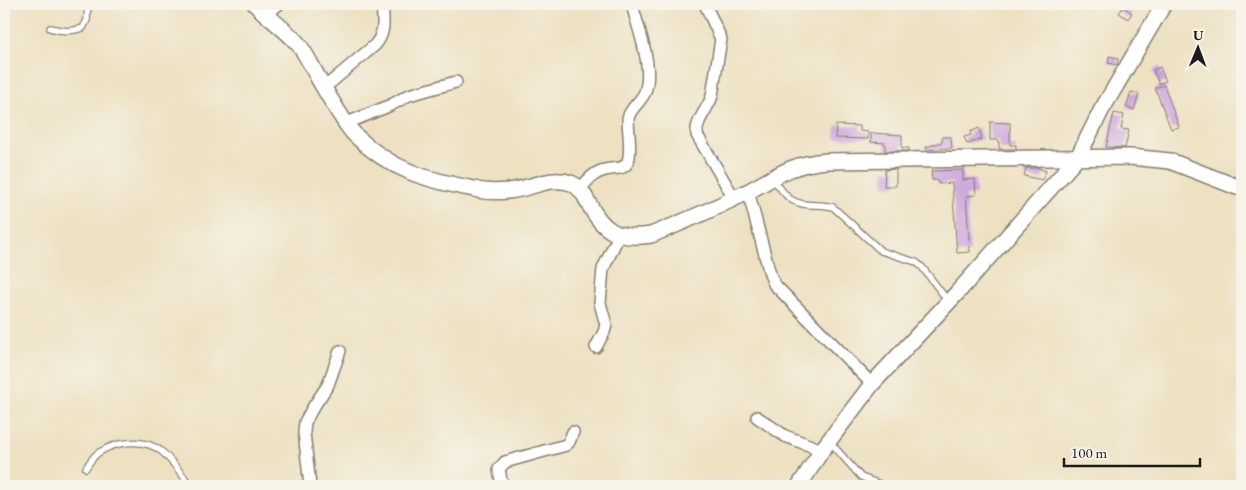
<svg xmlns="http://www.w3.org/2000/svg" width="1246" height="490" font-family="'EB Garamond',serif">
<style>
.building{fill:#cba3de}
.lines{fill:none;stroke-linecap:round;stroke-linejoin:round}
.lane-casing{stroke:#847e6f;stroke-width:8}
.street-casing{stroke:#847e6f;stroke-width:14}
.secondary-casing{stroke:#847e6f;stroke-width:18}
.lane{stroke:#fff;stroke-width:5.5}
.street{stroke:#fff;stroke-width:11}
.secondary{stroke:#fff;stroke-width:15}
</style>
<rect width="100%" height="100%" fill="#f7f3e8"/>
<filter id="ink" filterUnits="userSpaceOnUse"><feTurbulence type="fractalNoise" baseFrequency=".02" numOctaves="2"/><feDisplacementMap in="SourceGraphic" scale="10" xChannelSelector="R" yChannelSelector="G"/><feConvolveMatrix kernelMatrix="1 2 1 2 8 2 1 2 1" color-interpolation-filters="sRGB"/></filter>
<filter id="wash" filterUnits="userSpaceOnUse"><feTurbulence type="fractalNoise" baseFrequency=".0096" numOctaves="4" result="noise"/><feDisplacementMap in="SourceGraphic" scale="20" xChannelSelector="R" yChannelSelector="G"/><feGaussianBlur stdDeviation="1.12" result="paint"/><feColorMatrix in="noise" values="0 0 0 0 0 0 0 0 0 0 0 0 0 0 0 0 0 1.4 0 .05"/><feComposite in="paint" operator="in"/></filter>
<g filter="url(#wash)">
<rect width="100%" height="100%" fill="#ede1c2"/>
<g id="blocks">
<g class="building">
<path d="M1123 7 1132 13 1128 19 1119 13Z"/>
<path d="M1109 56 1118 58 1117 65 1108 63Z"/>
<path d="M1160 67 1166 81 1159 84 1153 70Z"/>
<path d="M1164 85 1179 127 1171 129 1155 88Z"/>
<path d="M1131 92 1139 94 1134 110 1126 107Z"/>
<path d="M1114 113 1124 115 1121 129 1129 130 1125 148 1106 147Z"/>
<path d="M990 122 1010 123V145H1016V149H999V140H990Z"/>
<path d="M836 125 860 126V131L868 132V139L835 138Z"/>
<path d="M979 128 982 139 967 144 964 137 971 135 970 132Z"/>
<path d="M871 133 902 135V148H909V151H885V143L871 142Z"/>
<path d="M942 137H951L952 148 927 150 926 147 942 142Z"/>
<path d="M1026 168H1038L1046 171 1042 180 1024 176Z"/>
<path d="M896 169V186H884L885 170Z"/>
<path d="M963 170V180L975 179 976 195 966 196 970 252 957 253 952 183 938 184V180H932L931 171Z"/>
</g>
</g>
</g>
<g filter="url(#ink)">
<use href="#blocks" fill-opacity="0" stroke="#847e6f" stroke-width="1"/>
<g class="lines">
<g class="lane-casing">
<g id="lane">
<path d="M50 28C62 31 71 32 83 28L87 20 88 4"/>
<path d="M773 179C778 185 783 193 789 198 801 208 819 203 833 207L881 251 916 262 922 267 948 301"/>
<path d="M830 442 861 477 885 486"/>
<path d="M86 468C89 463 94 456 98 453 116 441 144 438 161 451 172 460 182 475 191 486"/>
</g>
</g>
<g class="street-casing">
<g id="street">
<path d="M705 4 721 39 712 96C708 109 695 121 697 135L734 198"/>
<path d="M265 15 279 4"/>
<path d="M324 88 375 45C386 33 383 19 382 4"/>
<path d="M347 123 391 105 409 95 456 82"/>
<path d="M580 189C587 181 594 172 605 170 615 167 627 172 629 157 631 145 628 130 628 118 631 107 641 102 645 92 654 67 638 29 632 4"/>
<path d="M748 191 770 274 774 284 872 384"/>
<path d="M596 347 604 332 606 325 600 303 603 269 619 235"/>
<path d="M757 417 785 436 822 450"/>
<path d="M310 486 304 432 305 422 312 409 328 385 340 351"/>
<path d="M502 486 499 469 505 462 566 445 569 442 573 432"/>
</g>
</g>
<g class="secondary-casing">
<g id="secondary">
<path d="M255 4C268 18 287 30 299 45 309 58 315 74 324 88 331 100 346 126 355 135 390 170 427 180 474 189 484 192 497 192 508 191 528 190 551 175 571 183 579 186 584 194 588 202 603 232 618 240 651 235 681 223 711 210 739 196 773 180 786 164 827 161L1130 157 1170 161 1237 187H1242"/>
<path d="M799 486 822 450 872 384 957 293 1078 157 1101 111 1164 4"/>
</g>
</g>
<use href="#lane" class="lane"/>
<use href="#street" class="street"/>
<use href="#secondary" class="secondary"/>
</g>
</g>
<rect width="1246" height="490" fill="none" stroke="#f7f3e8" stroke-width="20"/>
<g transform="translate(1198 48) rotate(1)" stroke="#f7f3e8" stroke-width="4" paint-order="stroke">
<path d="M0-4L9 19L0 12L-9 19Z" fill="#1c1c1c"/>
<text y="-8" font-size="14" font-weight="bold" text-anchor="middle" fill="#1c1c1c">U</text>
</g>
<path d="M1064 458v8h136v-8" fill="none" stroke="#1c1c1c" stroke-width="2.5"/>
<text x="1071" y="458" font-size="15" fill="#1c1c1c" stroke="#f7f3e8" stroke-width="4" paint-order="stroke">100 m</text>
</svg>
